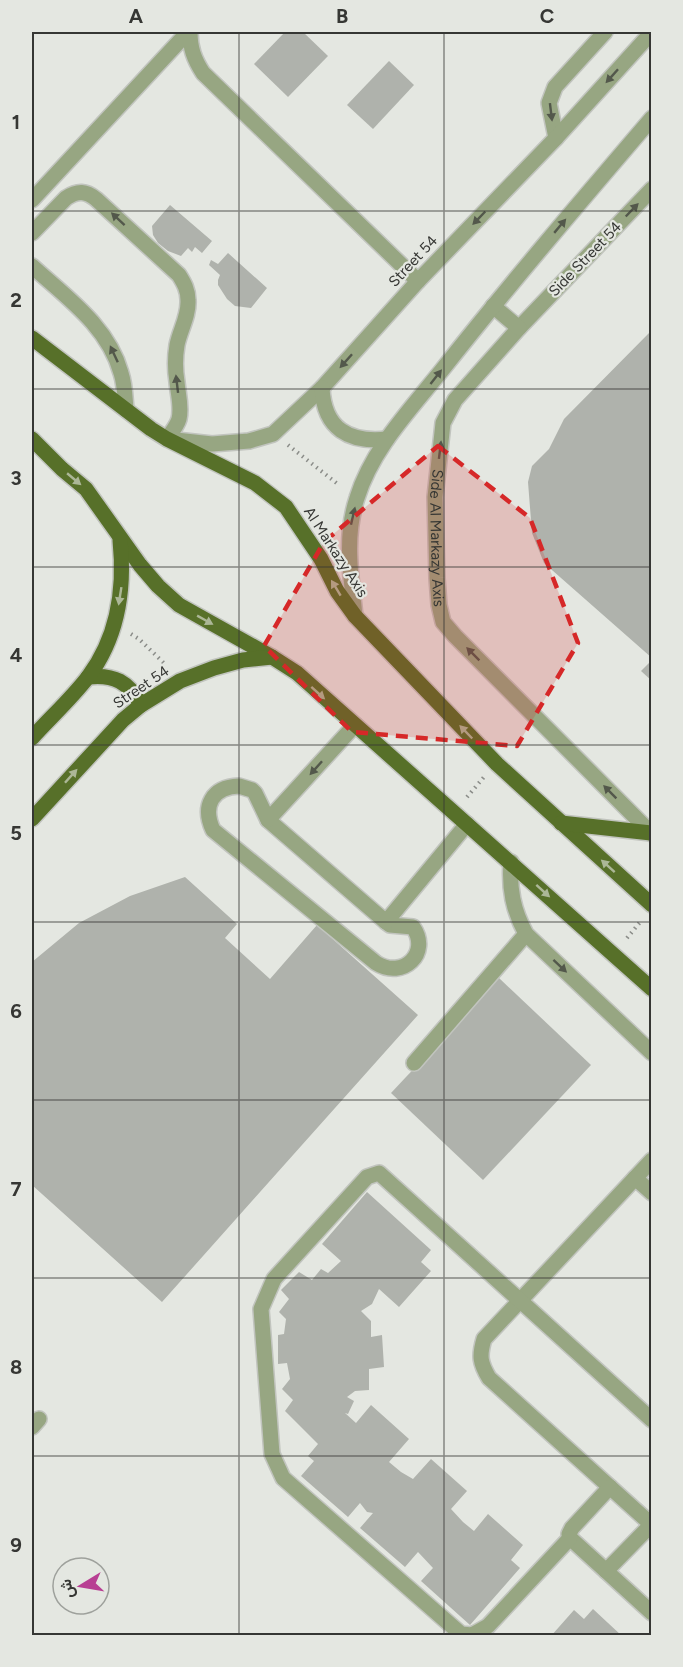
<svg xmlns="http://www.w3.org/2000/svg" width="683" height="1667" font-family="Figtree,Vazirmatn,sans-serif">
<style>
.building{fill:#afb2ac}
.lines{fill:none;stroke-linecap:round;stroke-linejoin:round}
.minor-casing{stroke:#c1c4be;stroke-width:18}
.major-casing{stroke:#c1c4be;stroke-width:18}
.path{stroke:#8b8d89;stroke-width:4;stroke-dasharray:1.5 4.5;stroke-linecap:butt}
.minor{stroke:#97a682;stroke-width:15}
.major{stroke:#577029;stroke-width:15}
.oneway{fill:#53584b}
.oneway2{fill:#acb797}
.marked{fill:#d62828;fill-opacity:0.2;stroke:#d62828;stroke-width:4.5;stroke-dasharray:12 8;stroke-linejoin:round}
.grid{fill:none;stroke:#363734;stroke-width:1.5;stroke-opacity:0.55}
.labels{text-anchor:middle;stroke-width:4.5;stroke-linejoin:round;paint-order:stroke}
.street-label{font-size:15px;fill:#363734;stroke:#e4e7e1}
.neatline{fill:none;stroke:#363734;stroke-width:2}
.grid-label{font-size:20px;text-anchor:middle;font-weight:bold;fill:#363734}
</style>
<rect width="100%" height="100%" fill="#e4e7e1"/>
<g class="building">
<path d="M285 32H303L328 56 288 97 254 64Z"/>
<path d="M389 61 414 85 373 129 347 105Z"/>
<path d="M170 205 212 241 202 253 195 247 192 252 188 248 181 256 168 251 158 243 153 235 152 226Z"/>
<path d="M228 253 267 288 251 308 235 306 227 299 218 285V280L220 275 209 265 211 260 218 264Z"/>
<path d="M652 330V658L544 563 532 533 528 482 532 466 549 449 564 419Z"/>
<path d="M652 660V681L641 671Z"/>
<path d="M185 877 237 924 225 938 270 979 317 925 418 1015 162 1302 32 1185V962L79 923 130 896Z"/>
<path d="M499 978 591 1065 483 1180 391 1093Z"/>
<path d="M367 1192 431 1250 421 1262 431 1271 399 1307 379 1289 372 1304 361 1311 371 1321V1337L382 1335 384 1367 369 1369V1390L355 1391 347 1397 354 1401 348 1414 345 1413 356 1423 371 1405 409 1439 389 1462 401 1472 413 1479 431 1459 467 1491 451 1509 463 1522 474 1531 488 1514 523 1545 511 1560 520 1568 470 1625 421 1581 433 1568 418 1552 405 1567 360 1528 373 1513 367 1512 360 1503 348 1517 301 1476 314 1461 308 1456 318 1444 285 1411 293 1400 282 1389 290 1379 287 1363 278 1364V1335L284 1334 286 1319 279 1312 289 1299 281 1290 299 1272 312 1280 321 1269 328 1273 341 1261 322 1244Z"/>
<path d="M593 1609 622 1636H551L574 1610 584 1619Z"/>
</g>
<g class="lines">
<g class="minor-casing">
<g id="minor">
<path d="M190 32C190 48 194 59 203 73L418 281"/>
<path d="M556 138 549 103 555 87 605 32"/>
<path id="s1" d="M652 189 519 328 455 400 443 423 435 497 437 578 439 605 443 622 455 636 652 834"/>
<path d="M32 200 188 32"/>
<path d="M32 233 66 198C78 190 86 191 96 199L179 275C184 283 188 290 188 300 189 316 180 330 177 345 175 357 175 370 177 382 178 394 182 407 179 419 177 426 171 433 167 439L212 444 249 441 273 434 322 388 418 281 556 138 652 32"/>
<path d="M32 266C66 297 108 326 121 373 125 385 125 398 126 410"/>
<path d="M493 306 519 328"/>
<path d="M322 388C324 429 349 443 387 439"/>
<path d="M355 616C351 576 344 537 357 498 372 449 410 410 442 370 510 284 581 201 652 118"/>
<path d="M239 786 252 790 255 793 268 820 386 922 390 925 413 927C431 953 403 980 376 963L213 830C202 806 212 787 239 786Z"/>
<path d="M268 820 355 725"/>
<path d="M511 862C509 889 513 910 526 934L652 1053"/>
<path d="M386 922 467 824"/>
<path d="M414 1063 526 934"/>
<path d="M652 1160 484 1339C479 1356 480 1363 489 1378L652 1525"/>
<path d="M635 1178 652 1193"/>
<path d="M32 1427 39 1419"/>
<path d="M610 1487 572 1528 569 1534 570 1538 652 1613"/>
<path d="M570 1538 488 1626 472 1635 461 1634 283 1478 272 1454 261 1309 274 1279 367 1177 379 1173 652 1420"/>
<path d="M606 1571 651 1525"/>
</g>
</g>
<g class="major-casing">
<g id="major">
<path d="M32 338 151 429 167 439 255 483 286 507 321 559 337 591 355 616 497 764 652 905"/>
<path d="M32 439 62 469 86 489 140 565 158 586 179 605 272 657 297 673 652 989"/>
<path d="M88 677C114 674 129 682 141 705"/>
<path d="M32 738C50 718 71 699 88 677 118 637 125 588 120 540"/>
<path d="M32 819 123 720 141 705 180 681 214 668 243 660 272 657"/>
<path d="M561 823 651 833"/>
</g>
</g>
<g class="path">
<path d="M288 445 339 485"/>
<path d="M131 634 139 639 166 665"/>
<path d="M467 797 484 777"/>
<path d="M627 938 641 921"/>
</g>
<use href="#minor" class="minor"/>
<use href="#major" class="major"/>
</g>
<defs><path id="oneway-solid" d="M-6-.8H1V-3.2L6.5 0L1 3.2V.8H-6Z" transform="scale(1.5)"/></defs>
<g class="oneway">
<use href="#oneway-solid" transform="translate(612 76) rotate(132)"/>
<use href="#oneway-solid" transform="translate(551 112) rotate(83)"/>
<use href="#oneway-solid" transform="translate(632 210) rotate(-46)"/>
<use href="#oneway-solid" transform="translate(479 218) rotate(134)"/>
<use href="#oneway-solid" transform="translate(118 219) rotate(-137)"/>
<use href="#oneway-solid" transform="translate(560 226) rotate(-50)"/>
<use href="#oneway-solid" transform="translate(114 354) rotate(-115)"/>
<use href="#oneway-solid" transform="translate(346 361) rotate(132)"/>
<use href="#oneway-solid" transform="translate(436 377) rotate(-52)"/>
<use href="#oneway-solid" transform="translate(177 384) rotate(-97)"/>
<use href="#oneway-solid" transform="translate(440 450) rotate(-83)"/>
<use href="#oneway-solid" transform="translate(353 516) rotate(-77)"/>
<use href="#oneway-solid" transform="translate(473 654) rotate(-135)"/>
<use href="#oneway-solid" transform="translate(316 768) rotate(132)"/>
<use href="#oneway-solid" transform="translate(610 792) rotate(-135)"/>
<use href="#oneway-solid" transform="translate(560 966) rotate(43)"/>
</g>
<g class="oneway2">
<use href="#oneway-solid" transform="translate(74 479) rotate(40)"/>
<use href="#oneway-solid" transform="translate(336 588) rotate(-121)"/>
<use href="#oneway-solid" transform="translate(120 596) rotate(99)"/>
<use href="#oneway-solid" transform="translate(205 620) rotate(29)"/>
<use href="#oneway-solid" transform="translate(318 693) rotate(42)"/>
<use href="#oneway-solid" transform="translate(466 732) rotate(-134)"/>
<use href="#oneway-solid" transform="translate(71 776) rotate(-48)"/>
<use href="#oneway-solid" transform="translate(608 866) rotate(-138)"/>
<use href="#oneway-solid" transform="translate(543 891) rotate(42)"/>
</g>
<path class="marked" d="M438 446 530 518 578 643 517 746 352 732 264 646 324 542Z"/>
<path class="grid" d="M239 32V1636M444 32V1636M32 211H652M32 389H652M32 567H652M32 745H652M32 922H652M32 1100H652M32 1278H652M32 1456H652"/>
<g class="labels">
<g class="street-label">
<text transform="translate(585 259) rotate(-46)" y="5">Side Street 54</text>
<text transform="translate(413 261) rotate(-47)" y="5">Street 54</text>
<text dy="5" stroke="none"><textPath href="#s1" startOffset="430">Side Al Markazy Axis</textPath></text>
<text transform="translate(336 552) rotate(57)" y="5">Al Markazy Axis</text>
<text transform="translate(141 687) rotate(-34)" y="5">Street 54</text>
</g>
</g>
<rect width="683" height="1667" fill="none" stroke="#e4e7e1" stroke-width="66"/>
<g transform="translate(81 1586) rotate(259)"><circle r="28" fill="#e4e7e1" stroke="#9ea19c" stroke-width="1.5"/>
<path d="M0-4.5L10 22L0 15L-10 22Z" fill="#b83f93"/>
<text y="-9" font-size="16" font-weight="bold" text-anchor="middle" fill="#363734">ش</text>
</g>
<rect x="33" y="33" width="617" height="1601" class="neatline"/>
<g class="grid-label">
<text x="136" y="23">A</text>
<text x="342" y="23">B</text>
<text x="547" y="23">C</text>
<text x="16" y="129">1</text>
<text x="16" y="307">2</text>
<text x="16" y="485">3</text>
<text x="16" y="662">4</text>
<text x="16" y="840">5</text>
<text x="16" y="1018">6</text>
<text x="16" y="1196">7</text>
<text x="16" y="1374">8</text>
<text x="16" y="1552">9</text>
</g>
</svg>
